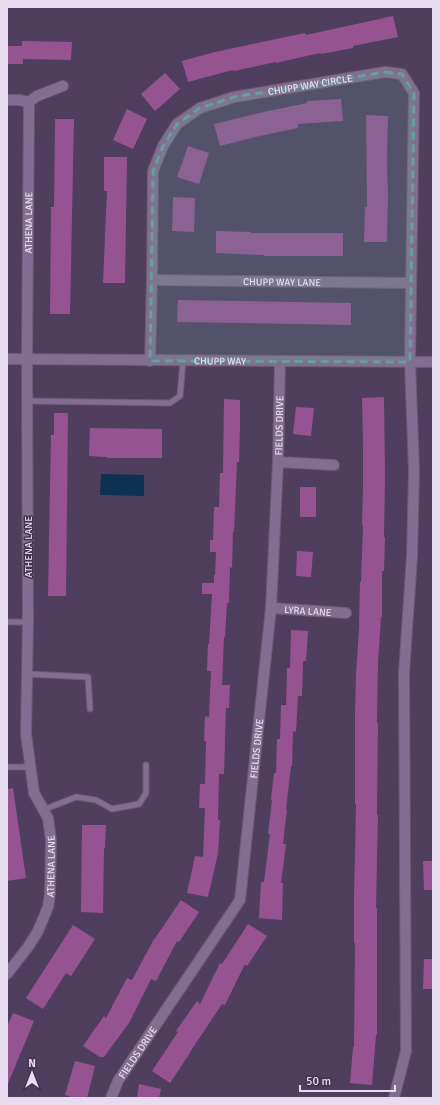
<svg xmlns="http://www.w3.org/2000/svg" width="440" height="1105" font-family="Signika,sans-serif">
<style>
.water{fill:#0c3152}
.building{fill:#965391}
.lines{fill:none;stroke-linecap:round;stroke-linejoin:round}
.service-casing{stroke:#6b5b76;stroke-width:7}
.minor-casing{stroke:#6b5b76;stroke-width:12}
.service{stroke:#826e92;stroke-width:5}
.minor{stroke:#826e92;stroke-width:10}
.marked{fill:#659fa2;fill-opacity:0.2;stroke:#659fa2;stroke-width:3;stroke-dasharray:8 5;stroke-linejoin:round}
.labels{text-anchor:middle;stroke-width:3;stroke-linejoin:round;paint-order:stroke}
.street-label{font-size:10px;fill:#e7dcf0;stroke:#453353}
</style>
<rect width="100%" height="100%" fill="#503e5e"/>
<path class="water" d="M101 474 144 475V496L100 495Z"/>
<g class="building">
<path d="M393 16 398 37 353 46V48L321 54 320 53 276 63V62L234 71 233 70 188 82 182 61 215 52 262 42 305 33 306 35Z"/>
<path d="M22 41 72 42 71 60 23 59V64H7V46H22Z"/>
<path d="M165 73 180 89 155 111 141 94Z"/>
<path d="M341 99 343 121 298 124V128L255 137 220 146 214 124 259 113 307 103V101Z"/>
<path d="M127 109 147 119 133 149 113 140Z"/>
<path d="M366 115 388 116 387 163 388 196 387 242H364L365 207H367Z"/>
<path d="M55 119H74L70 314H50L51 207H54Z"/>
<path d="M188 146 209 153 199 184 177 177Z"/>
<path d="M104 157H127L125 283H103L107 191H104Z"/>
<path d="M173 197 195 198 194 232 172 231Z"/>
<path d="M216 231 251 232V233H343V256H264V255L216 253Z"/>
<path d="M178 300 351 303V325L177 322Z"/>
<path d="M384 397 385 478 384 537H385L384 571H382V617H381L378 663 377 723H378L377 815H378L376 908H377V1035H376L372 1085 350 1083 353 1047H354L355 943H354V897L356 804H355V712L356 675 359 628 360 582H361L363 525H362L363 488V445L362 398Z"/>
<path d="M224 399 240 400V427L239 462H237L234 532H233L232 568 230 567 229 603H227L225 637H224L222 685H230L229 708H226L224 774H219L218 820H220L218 853 208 897 187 893 195 856 203 857 205 808H199L200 784H205L206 741H204L205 716 209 717 211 671H207L208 644H209L212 594H202V583H214V575H215L216 552H210V540H213L214 507H219L220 473H223Z"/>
<path d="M296 407 314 408 311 436 293 434Z"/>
<path d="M54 413H68L66 596H48L51 435H54Z"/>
<path d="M90 428 162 429V458H107V457L89 456Z"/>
<rect x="300" y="487" width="16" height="30"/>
<path d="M297 551 313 552 311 577 296 576Z"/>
<path d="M291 630 308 631 306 661H303L302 696H298L296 732 293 731 292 766H291L286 809H287L283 844H286L281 883H283L282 920 259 918 261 882H264L270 834H268L272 800 271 799 274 773H276L277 739H280L281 705H286L287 668H290Z"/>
<path d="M13 788 26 878 7 881V789Z"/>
<path d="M82 825H106L105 848H104L103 913 81 912Z"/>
<path d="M423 861H433V890H424Z"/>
<path d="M181 900 199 912 179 942 177 941 156 981 151 979 129 1023 104 1057H100L83 1046 104 1016 106 1018 127 978 132 980 154 939V940Z"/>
<path d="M248 924 267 936 247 966 245 964 225 1005 222 1004 190 1052V1053L170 1083 152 1071 178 1032 176 1031 197 1001 200 1004 220 963 222 964Z"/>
<path d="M73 925 95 939 71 976 66 973 43 1009 26 998Z"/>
<path d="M424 959H433V989H423Z"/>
<path d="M13 1013 34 1021 7 1086V1027Z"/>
<path d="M75 1061 95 1066 87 1098H75L65 1095Z"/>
<path d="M139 1084 161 1089 159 1098H137Z"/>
</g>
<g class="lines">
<g class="service-casing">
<g id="service">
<path d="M27 401 170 403 180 396 183 361"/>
<path d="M7 622H28"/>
<path d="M27 674 88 677 90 709"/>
<path d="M7 767H30"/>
<path d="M43 810 76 797 96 800 112 809 139 804 146 793V765"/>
</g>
</g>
<g class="minor-casing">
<g id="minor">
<path d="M7 100H19L29 102 37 96 63 86"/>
<path id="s1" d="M152 280 411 283"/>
<path id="s2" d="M7 359 433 362"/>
<path id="s3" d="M150 361 152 280 153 171 163 146 177 124 200 108 234 97 385 72 402 74 414 93 410 362 414 471 412 556 404 673 406 1051 394 1098"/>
<path d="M278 462 334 465"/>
<path id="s4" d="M271 608 346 613"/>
<path id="s5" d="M7 974 28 947 38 931 48 907 50 894 51 840 48 818 34 793 26 734 28 622 27 360 29 102"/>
<path id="s6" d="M111 1098 118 1081 240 900 271 608 278 462 280 361"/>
</g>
</g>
<use href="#service" class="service"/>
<use href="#minor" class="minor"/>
</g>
<path class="marked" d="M385 72 402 74 414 93 410 362 150 361 153 171 163 146 177 124 200 108 234 97Z"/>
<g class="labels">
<g class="street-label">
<text dy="4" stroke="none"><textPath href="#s3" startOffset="384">CHUPP WAY CIRCLE</textPath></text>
<text dy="4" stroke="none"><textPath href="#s5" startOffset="768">ATHENA LANE</textPath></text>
<text dy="4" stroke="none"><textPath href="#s1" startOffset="130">CHUPP WAY LANE</textPath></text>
<text dy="4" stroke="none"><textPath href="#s2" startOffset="213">CHUPP WAY</textPath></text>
<text dy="4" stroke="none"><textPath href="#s6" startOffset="713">FIELDS DRIVE</textPath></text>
<text transform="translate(28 547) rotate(-90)" y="4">ATHENA LANE</text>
<text dy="4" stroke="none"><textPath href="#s4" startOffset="37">LYRA LANE</textPath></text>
<text dy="4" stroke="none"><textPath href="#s6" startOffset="389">FIELDS DRIVE</textPath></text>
<text dy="4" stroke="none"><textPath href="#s5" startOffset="120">ATHENA LANE</textPath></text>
<text dy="4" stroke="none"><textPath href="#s6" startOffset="53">FIELDS DRIVE</textPath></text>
</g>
</g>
<rect width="440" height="1105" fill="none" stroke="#e7dcf0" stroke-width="16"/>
<g transform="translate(32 1073)" stroke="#453353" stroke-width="3" paint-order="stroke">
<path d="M0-3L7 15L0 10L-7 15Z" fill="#e7dcf0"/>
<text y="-6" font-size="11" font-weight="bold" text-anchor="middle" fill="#e7dcf0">N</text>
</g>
<path d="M300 1085v6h95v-6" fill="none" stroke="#e7dcf0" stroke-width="2"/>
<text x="306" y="1085" font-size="12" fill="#e7dcf0" stroke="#453353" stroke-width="3" paint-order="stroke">50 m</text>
</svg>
